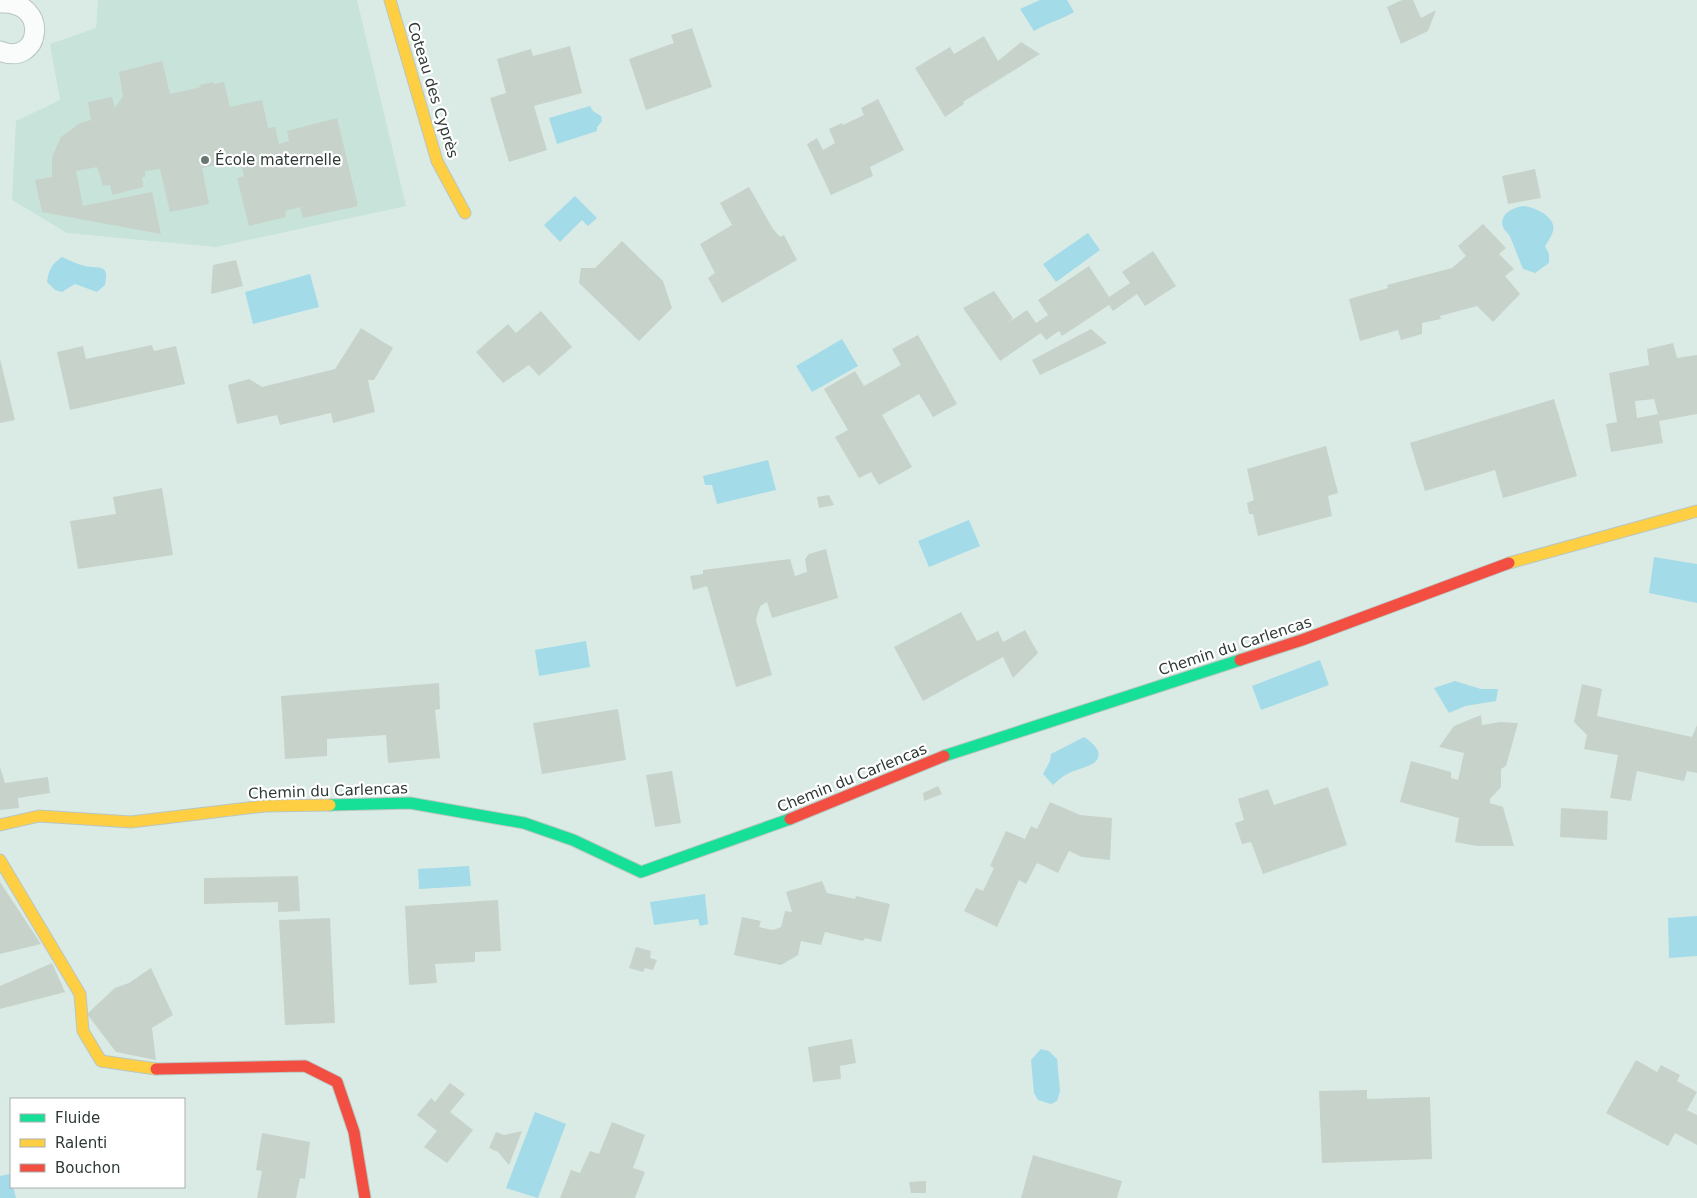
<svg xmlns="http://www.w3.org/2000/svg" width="1697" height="1198" font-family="'DejaVu Sans',sans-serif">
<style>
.built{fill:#c8e3d9}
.water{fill:#a4dbe9}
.building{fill:#c7d2cb;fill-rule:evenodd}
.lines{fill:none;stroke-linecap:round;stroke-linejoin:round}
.lane-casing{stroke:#b9c6c1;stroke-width:21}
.fast-casing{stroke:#b9c6c1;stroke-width:13}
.slow-casing{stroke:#b9c6c1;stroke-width:13}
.jam-casing{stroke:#b9c6c1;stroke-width:13}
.lane{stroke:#f9fcfb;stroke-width:19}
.fast{stroke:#16e098;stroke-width:11}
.slow{stroke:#ffcf43;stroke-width:11}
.jam{stroke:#f24e42;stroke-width:11}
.poi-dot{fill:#6a7873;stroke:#fff;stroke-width:2}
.labels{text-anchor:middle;stroke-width:4.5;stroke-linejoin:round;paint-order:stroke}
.street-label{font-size:15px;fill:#2e3a36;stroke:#fff}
.poi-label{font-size:15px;fill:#2e3a36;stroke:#fff;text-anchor:start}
</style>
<rect width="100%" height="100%" fill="#daebe5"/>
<path class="built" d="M98 0H357L406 206 216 247 67 233 12 200 16 121 60 100 50 44 96 28Z"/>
<g class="water">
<path d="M1040 0H1067L1074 12C1061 20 1047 23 1034 31L1020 9Z"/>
<path d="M590 106 593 111 601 116 602 121 597 127V131L557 144 549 118Z"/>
<path d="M575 196 597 218 588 226 582 220 560 242 544 225Z"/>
<path d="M1524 206C1534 207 1557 217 1553 231 1552 236 1548 241 1545 246L1549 254V263L1535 273 1523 269C1519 259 1515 249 1511 239 1510 235 1506 232 1504 229 1497 215 1513 207 1524 206Z"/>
<path d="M1088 233 1100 250 1056 282 1043 264Z"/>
<path d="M62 257C69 260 77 264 85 266 99 269 110 263 105 285L97 292 75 284 62 292 55 290 47 282C49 269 52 264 62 257Z"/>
<path d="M310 274 319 307 253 324 245 292Z"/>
<path d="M842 339 858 366 812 392 796 366Z"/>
<path d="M768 460 776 490 717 504 712 485H705L703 476Z"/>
<path d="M969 520 980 546 929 567 918 541Z"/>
<path d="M1654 557 1697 564V603L1649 593Z"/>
<path d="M586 641 590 667 539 676 535 650Z"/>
<path d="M1320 660 1329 685 1261 710 1252 686Z"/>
<path d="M1455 681 1481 689H1498L1496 701 1465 706 1449 713 1434 688Z"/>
<path d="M1084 737C1089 740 1095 745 1098 751 1103 766 1078 768 1069 773 1063 776 1058 780 1053 785L1043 774 1050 761 1051 754Z"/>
<path d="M469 866 471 886 419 889 418 869Z"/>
<path d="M705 894 708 924 700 926 698 919 654 925 650 902Z"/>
<path d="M1697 916V956L1669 958 1668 918Z"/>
<path d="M1041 1049 1049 1051 1057 1059 1060 1091 1057 1101 1051 1104 1038 1100 1034 1093 1031 1060Z"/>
<path d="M535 1112 566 1124 538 1198 506 1188Z"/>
<path d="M10 1174 16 1198H0V1176Z"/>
</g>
<g class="building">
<path d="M1402 0H1413L1421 18 1436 10 1428 31 1401 44 1387 7Z"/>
<path d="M692 28 712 87 646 110 629 59 674 43 671 35Z"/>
<path d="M984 36 998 61 1021 42 1040 54 963 102 964 104 945 117 915 68 950 47 954 54Z"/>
<path d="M570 46 582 93 534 106 547 150 509 162 490 98 506 93 497 59 531 49 533 56Z"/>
<path d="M162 61 170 94 201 87 200 85 213 82 214 84 224 82 230 107 262 100 268 128 275 127 279 144 289 141 287 131 337 118 358 206 303 218 300 207 285 211 286 217 249 226 237 178 244 176 240 160 202 168 209 204 170 212 160 169 145 171V177H142L143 187 112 195 110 185 103 186 97 167 76 171 83 206 152 192 161 234 42 212 35 180 52 177V157L61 137 80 123 91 120 88 102 112 97 115 108 123 96 119 72Z"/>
<path d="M878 99 904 150 870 167 873 176 831 195 807 144 817 138 823 150 835 143 829 129 842 123 843 125 864 115 861 108Z"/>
<path d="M1535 169 1541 198 1508 204 1502 176Z"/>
<path d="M749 187 773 229 780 237 784 235 797 260 722 303 708 278 715 273 700 244 732 225 720 203Z"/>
<path d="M1483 224 1506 248 1499 254 1514 269 1505 276 1520 294 1493 322 1477 306 1440 316 1441 319 1422 323V334L1401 340 1398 330 1360 341 1349 299 1388 288 1387 285 1452 268 1466 256 1458 246Z"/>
<path d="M622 241 663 281 672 308 639 341 579 283 581 268H595Z"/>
<path d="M1153 251 1176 286 1145 306 1137 294 1113 311 1109 305 1062 336 1059 331 1046 340 1041 333 1000 361 963 308 994 291 1013 318 1009 322 1027 310 1036 323 1048 315 1038 300 1089 266 1109 297 1130 283 1122 272Z"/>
<path d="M236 260 243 286 211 294 213 265Z"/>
<path d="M541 311 572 347 539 376 529 365 503 383 476 352 508 324 516 333Z"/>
<path d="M361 328 393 348 374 380H368L375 412 333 423 331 413 280 425 277 415 237 424 228 385 249 379 262 387 335 369Z"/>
<path d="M1091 329 1107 343 1040 375 1032 360Z"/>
<path d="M918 335 957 404 933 417 919 394 882 415 912 467 879 485 871 472 859 478 835 437 848 430 824 389 855 371 864 386 901 365 892 349Z"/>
<path d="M1673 343 1677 358 1697 355V414L1659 421 1663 443 1611 452 1606 424 1617 422 1609 373 1649 365 1647 349ZM1654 399 1658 414 1637 418 1635 401Z"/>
<path d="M152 345 154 351 176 346 185 384 70 410 57 352 83 346 86 359Z"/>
<path d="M0 359 15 420 0 423Z"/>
<path d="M1554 399 1577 476 1503 498 1495 470 1425 491 1410 443Z"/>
<path d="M1326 446 1338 493 1328 496 1332 516 1258 536 1253 514H1249L1247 503 1254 500 1247 469Z"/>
<path d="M162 488 173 555 78 569 70 521 116 514 113 497Z"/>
<path d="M829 495 834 505 819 508 817 497Z"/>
<path d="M826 549 838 598 772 618 767 602 760 606 756 620 772 675 736 687 707 586 693 590 690 576 703 574V570L790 559 795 576 807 572 805 559 809 554Z"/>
<path d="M961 612 977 641 998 631 1003 642 1025 630 1038 653 1013 678 1003 657 923 701 894 647Z"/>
<path d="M439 683 440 709 435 710 440 758 388 763 386 735 327 739V756L285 759 281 696Z"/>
<path d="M1582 684 1602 689 1597 716 1692 737 1697 725V773L1687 771 1684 781 1637 771 1631 801 1610 798 1618 755 1584 749 1587 735 1574 722Z"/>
<path d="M618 709 626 760 542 774 533 723Z"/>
<path d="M1481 715 1482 725 1500 722 1518 723 1506 766 1501 769V787L1490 799V803L1503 807 1514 846H1477L1455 842 1459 818 1400 802 1411 761 1451 772V778L1458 780 1464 753 1439 747 1454 726Z"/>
<path d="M0 767 5 783 48 777 50 793 18 798 19 808 0 810Z"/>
<path d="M672 771 681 823 655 827 646 775Z"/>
<path d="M938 786 942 794 924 801 923 793Z"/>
<path d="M1328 787 1347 845 1263 874 1251 842 1242 844 1235 823 1244 820 1238 799 1268 789 1274 805Z"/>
<path d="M1050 802 1080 815 1112 818 1110 860 1082 857 1069 851 1058 873 1037 863 1026 884 1019 880 997 927 964 911 976 888 983 891 994 868 990 866 1006 831 1025 839 1031 826 1037 829Z"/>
<path d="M1561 808 1608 811 1607 840 1560 837Z"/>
<path d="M298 876 300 911 278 912V902L204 904V878Z"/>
<path d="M822 881 827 893 855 899 856 896 890 904 881 942 865 938 863 941 825 932 821 945 801 941 798 955 781 965 734 955 742 917 761 921 759 927 773 930 781 927 785 911 792 912 786 892Z"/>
<path d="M0 882 41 944 0 954Z"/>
<path d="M498 900 501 951 475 952V962L435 964 437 983 409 985 405 906Z"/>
<path d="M330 918 335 1023 285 1025 279 920Z"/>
<path d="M636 947 651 951 650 958 657 960 653 970 645 968 643 972 629 968Z"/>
<path d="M52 963 65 992 0 1009V986Z"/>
<path d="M151 968 173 1015 152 1028 156 1060 116 1052 87 1014 115 988 129 983Z"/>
<path d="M852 1039 856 1063 840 1066 841 1079 813 1082 808 1047Z"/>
<path d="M1636 1060 1657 1072 1661 1065 1680 1075 1677 1081 1697 1092 1687 1110 1697 1115V1145L1675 1133 1668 1146 1606 1113Z"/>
<path d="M450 1083 465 1094 450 1112 473 1130 447 1163 424 1147 437 1131 417 1115 431 1098 435 1102Z"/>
<path d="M1367 1090V1099L1430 1097 1432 1159 1322 1163 1319 1091Z"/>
<path d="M612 1122 645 1135 633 1168 645 1172 635 1198H560L571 1170 580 1173 590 1151 599 1154Z"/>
<path d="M522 1131 509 1165 498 1152 489 1148 496 1132 504 1135Z"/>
<path d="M262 1133 310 1142 305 1179 300 1178 296 1198H257L262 1171 256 1170Z"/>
<path d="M1033 1155 1122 1181 1117 1198H1021Z"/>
<path d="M926 1181V1193H911L909 1182Z"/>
</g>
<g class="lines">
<g class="lane-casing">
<path id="lane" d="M0 3C51 0 41 68 0 51"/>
</g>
<g class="fast-casing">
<g id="fast">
<path d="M944 756 1240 660"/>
<path d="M330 805 410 803 524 823 573 840 641 872 790 819"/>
</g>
</g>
<g class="slow-casing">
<g id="slow">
<path d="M390 0 437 161 465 213"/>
<path d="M1509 563 1697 511"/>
<path d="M0 825 39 816 131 822 265 806 330 805"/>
<path d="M0 860 80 994 83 1031 101 1061 156 1069"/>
</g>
</g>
<g class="jam-casing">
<g id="jam">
<path d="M1240 660 1302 640 1509 563"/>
<path d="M790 819 944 756"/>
<path d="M156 1069 305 1066 337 1082 354 1132 365 1198"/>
</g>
</g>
<use href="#lane" class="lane"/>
<use href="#fast" class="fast"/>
<use href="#slow" class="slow"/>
<use href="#jam" class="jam"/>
</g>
<circle class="poi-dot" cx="205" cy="160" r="5"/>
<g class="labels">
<g class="street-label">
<text transform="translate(433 90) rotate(73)" y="5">Coteau des Cyprès</text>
<text transform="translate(1235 646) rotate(-18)" y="5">Chemin du Carlencas</text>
<text transform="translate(852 778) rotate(-22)" y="5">Chemin du Carlencas</text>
<text transform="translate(328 791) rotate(-2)" y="5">Chemin du Carlencas</text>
</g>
<g class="poi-label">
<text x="215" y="165">École maternelle</text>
</g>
</g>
<rect x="10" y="1098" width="175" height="90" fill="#ffffff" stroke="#abb0af"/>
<rect x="20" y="1114" width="25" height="8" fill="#16e098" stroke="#abb0af"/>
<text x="55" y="1123" font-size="15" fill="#2e3a36">Fluide</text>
<rect x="20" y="1139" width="25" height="8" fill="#ffcf43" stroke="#abb0af"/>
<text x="55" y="1148" font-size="15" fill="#2e3a36">Ralenti</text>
<rect x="20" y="1164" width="25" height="8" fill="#f24e42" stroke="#abb0af"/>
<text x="55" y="1173" font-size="15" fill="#2e3a36">Bouchon</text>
</svg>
